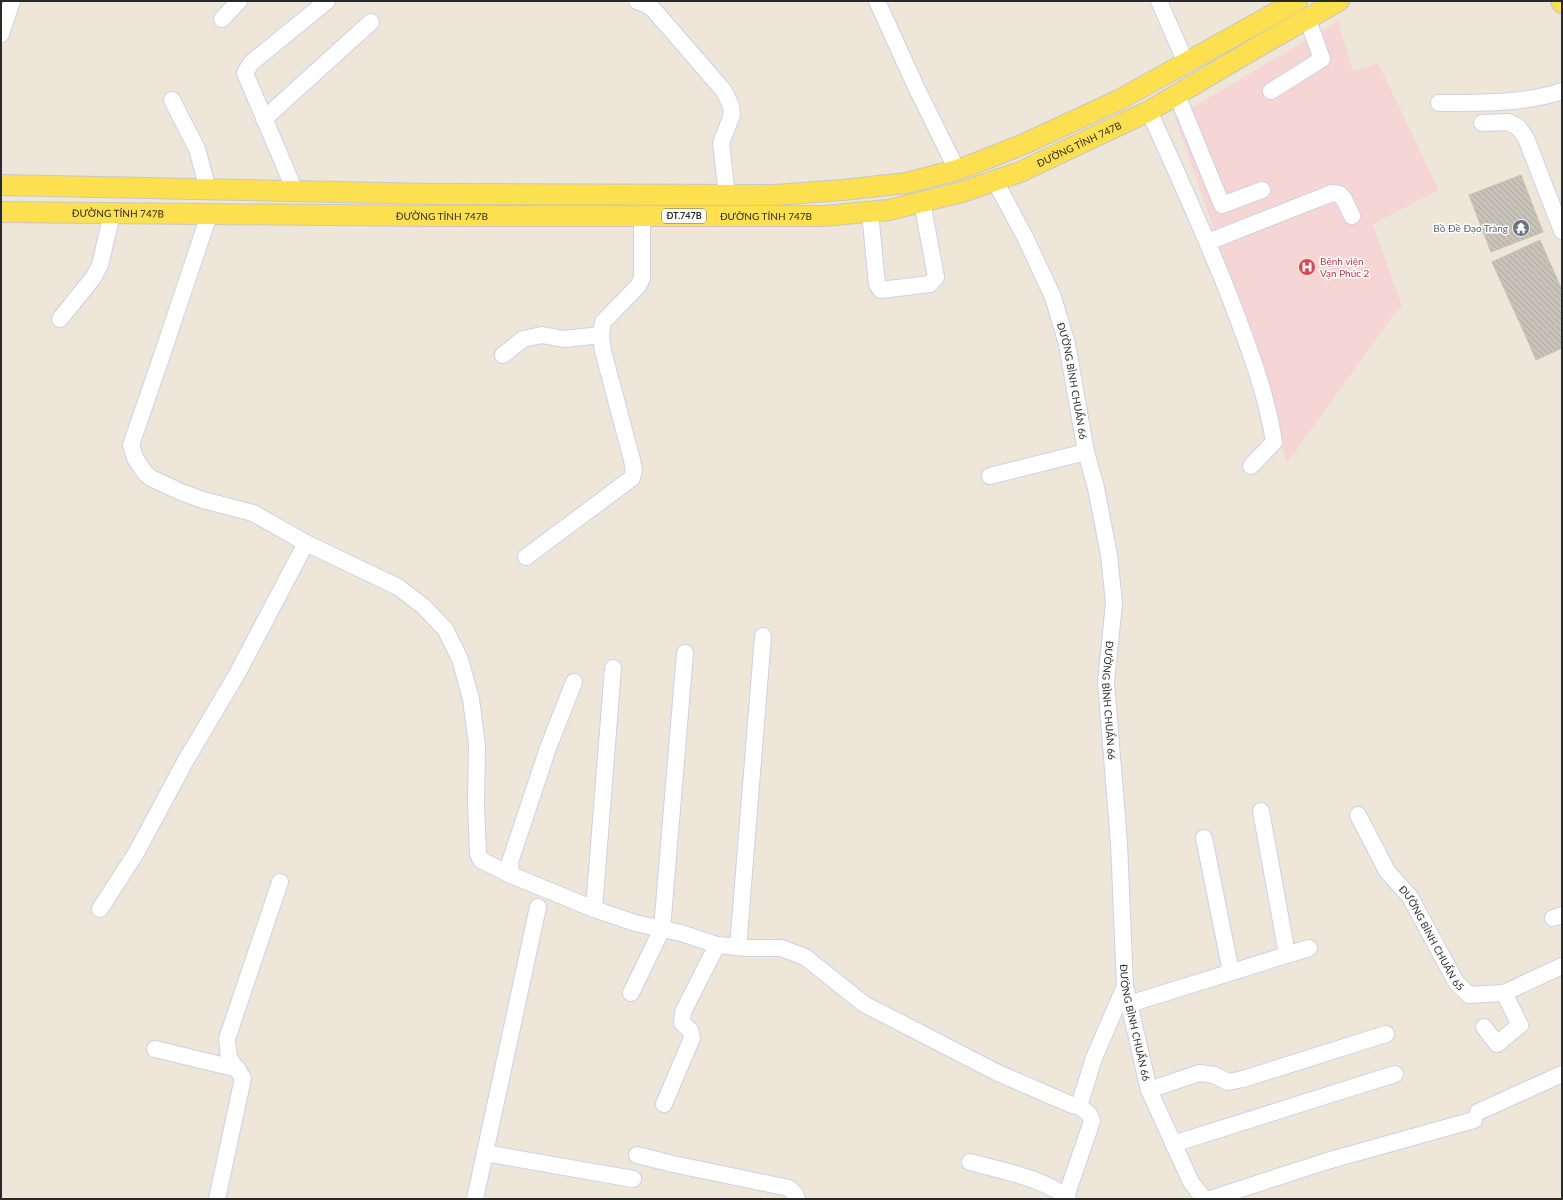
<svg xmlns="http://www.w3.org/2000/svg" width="1563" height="1200" font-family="Lato,sans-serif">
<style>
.medical{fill:#f5d6d5}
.building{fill:url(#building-back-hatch);stroke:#c8c2b3}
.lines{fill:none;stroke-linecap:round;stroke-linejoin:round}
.minor-casing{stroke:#ced1e4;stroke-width:18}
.major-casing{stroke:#c7c7c7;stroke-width:22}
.minor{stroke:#fff;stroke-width:16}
.major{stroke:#fce04f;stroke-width:20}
.labels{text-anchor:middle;stroke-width:3;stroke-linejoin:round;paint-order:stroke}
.shield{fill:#fff;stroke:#696969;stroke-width:1}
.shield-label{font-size:9px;font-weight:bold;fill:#292929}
.street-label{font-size:10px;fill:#292929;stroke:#fff}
.worship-label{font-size:10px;fill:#5b616d;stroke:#fff;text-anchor:end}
.health-label{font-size:10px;fill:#be3a42;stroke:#fff;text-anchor:start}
</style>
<defs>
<pattern id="building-back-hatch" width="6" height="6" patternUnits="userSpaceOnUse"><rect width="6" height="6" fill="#c8c3b9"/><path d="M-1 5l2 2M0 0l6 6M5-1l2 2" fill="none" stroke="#aca89f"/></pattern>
</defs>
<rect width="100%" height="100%" fill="#ede6d9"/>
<path class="medical" d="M1338 21 1353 71 1378 63 1439 190 1373 224 1402 307 1395 313 1287 463 1213 227 1175 118Z"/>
<g class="building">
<path d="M1521 175 1543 232 1491 252 1469 195Z"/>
<path d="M1540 240 1550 263 1502 284 1492 262Z"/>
<path d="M1550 263 1562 290V323L1527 339 1502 284Z"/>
<path d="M1562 323V348L1536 360 1527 339Z"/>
</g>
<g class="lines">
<g class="minor-casing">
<g id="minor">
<path d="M637 1 645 4 653 9 724 91 731 106 732 115 721 143 727 195"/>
<path d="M877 1 916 87 957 170"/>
<path d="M1159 1 1186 63"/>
<path d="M222 19 239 1"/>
<path d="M1 34 12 1"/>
<path d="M1271 91 1322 59 1307 18"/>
<path d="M1177 95 1222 205 1262 190"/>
<path d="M172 100 197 149 208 189"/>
<path d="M1439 103C1478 103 1525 104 1562 91"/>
<path d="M1149 111C1178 175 1207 238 1232 303 1249 348 1267 395 1274 442L1251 466"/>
<path d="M264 119 371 22"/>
<path d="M1482 123 1508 122 1518 127 1526 138 1562 231"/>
<path id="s1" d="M995 181 1025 237 1053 297 1067 344 1086 452 1096 488 1109 555 1114 603 1106 682 1119 843 1125 986 1149 1090 1191 1182 1204 1199"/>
<path d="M295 191 245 73 251 63 327 1"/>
<path d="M870 212 877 284 881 290 930 284 936 277 922 202"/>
<path d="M209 215 160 361 131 445 135 458 145 473 151 478 181 492 203 500 253 513 306 543 398 587 423 606 445 629 460 659 471 699 477 745 476 804 478 854 481 860 511 875"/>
<path d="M1208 242 1332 193 1339 194 1344 199 1352 216"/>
<path d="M60 319 93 278 100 265 112 214"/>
<path d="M503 355 523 339 542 335 564 339 601 335"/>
<path d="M990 476 1086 452"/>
<path d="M526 557 632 478 634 471 632 460 603 351 601 335 603 322 638 286 642 278V216"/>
<path d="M574 682 548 748 510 862 511 875 594 909 635 923 681 933 717 945 747 948H781L805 957 864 1004 998 1073 1072 1105 1079 1106 1094 1058 1125 986"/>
<path d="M1261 811 1287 954"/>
<path id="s2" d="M1358 815 1387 871 1410 897 1456 982 1469 995 1504 993 1562 966"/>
<path d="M1204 838 1231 972"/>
<path d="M100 909 136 853 186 760 237 674 306 543"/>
<path d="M594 909 613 668"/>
<path d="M1553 918 1562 915"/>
<path d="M738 947 763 636"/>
<path d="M631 993 662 929 685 653"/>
<path d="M1129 1004 1309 948"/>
<path d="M1484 1027 1497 1044 1520 1025 1504 993"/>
<path d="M155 1049 238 1069"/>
<path d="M1149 1090 1199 1073 1214 1075 1228 1082 1243 1079 1386 1034"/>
<path d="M664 1104 692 1038 690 1030 682 1023 683 1012 717 945"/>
<path d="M1478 1112 1562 1074"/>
<path d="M1173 1144 1395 1074"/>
<path d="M485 1153 633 1179"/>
<path d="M637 1155 673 1164 789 1188 795 1194 797 1199"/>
<path d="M970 1162C1002 1171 1040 1177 1067 1197"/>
<path d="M217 1199 243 1078 229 1058 227 1039 280 882"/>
<path d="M475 1199 538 907"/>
<path d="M1067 1199 1068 1191 1092 1121 1089 1114 1079 1106"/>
<path d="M1210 1199 1327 1161 1474 1120"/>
</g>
</g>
<g class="major-casing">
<g id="major">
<path d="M1561 1 1562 3"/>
<path d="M1 185 434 194 774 195 843 190 906 183 957 170 981 161 1024 144 1119 100 1297 1"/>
<path id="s3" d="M1 212 429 216H823L889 210 962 192 1020 172 1149 111 1266 42 1339 1"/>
</g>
</g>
<use href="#minor" class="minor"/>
<use href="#major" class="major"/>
</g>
<defs>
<g id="temple-disc" transform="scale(0.9)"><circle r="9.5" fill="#6b7280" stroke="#fff"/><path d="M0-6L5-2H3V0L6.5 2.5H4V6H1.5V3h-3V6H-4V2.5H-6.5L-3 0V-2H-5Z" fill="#fff"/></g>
<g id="hospital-disc" transform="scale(0.9)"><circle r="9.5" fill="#e0444e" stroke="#fff"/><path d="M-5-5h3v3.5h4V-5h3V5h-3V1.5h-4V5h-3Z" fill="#fff"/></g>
</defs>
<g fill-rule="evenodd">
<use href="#temple-disc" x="1521" y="228"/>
<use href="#hospital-disc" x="1307" y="267"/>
</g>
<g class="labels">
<rect class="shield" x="662" y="209" width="44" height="14" rx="3"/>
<g class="shield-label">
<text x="684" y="219">ĐT.747B</text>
</g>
<g class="street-label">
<text dy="4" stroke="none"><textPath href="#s3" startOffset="1090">ĐƯỜNG TỈNH 747B</textPath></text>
<text dy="4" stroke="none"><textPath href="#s3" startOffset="117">ĐƯỜNG TỈNH 747B</textPath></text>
<text dy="4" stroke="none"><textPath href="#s3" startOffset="441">ĐƯỜNG TỈNH 747B</textPath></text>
<text dy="4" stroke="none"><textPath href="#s3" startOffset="765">ĐƯỜNG TỈNH 747B</textPath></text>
<text dy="4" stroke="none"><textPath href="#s1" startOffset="216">ĐƯỜNG BÌNH CHUẨN 66</textPath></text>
<text dy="4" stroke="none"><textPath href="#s1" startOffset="540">ĐƯỜNG BÌNH CHUẨN 66</textPath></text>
<text dy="4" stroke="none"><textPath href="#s2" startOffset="144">ĐƯỜNG BÌNH CHUẨN 65</textPath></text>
<text dy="4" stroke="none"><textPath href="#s1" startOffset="864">ĐƯỜNG BÌNH CHUẨN 66</textPath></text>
</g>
<g class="worship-label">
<text x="1508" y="232">Bồ Đề Đạo Tràng</text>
</g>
<g class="health-label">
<text x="1320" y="265">Bệnh viện<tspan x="1320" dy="12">Vạn Phúc 2</tspan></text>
</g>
</g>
<rect width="1563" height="1200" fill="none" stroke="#292929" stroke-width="4"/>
</svg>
